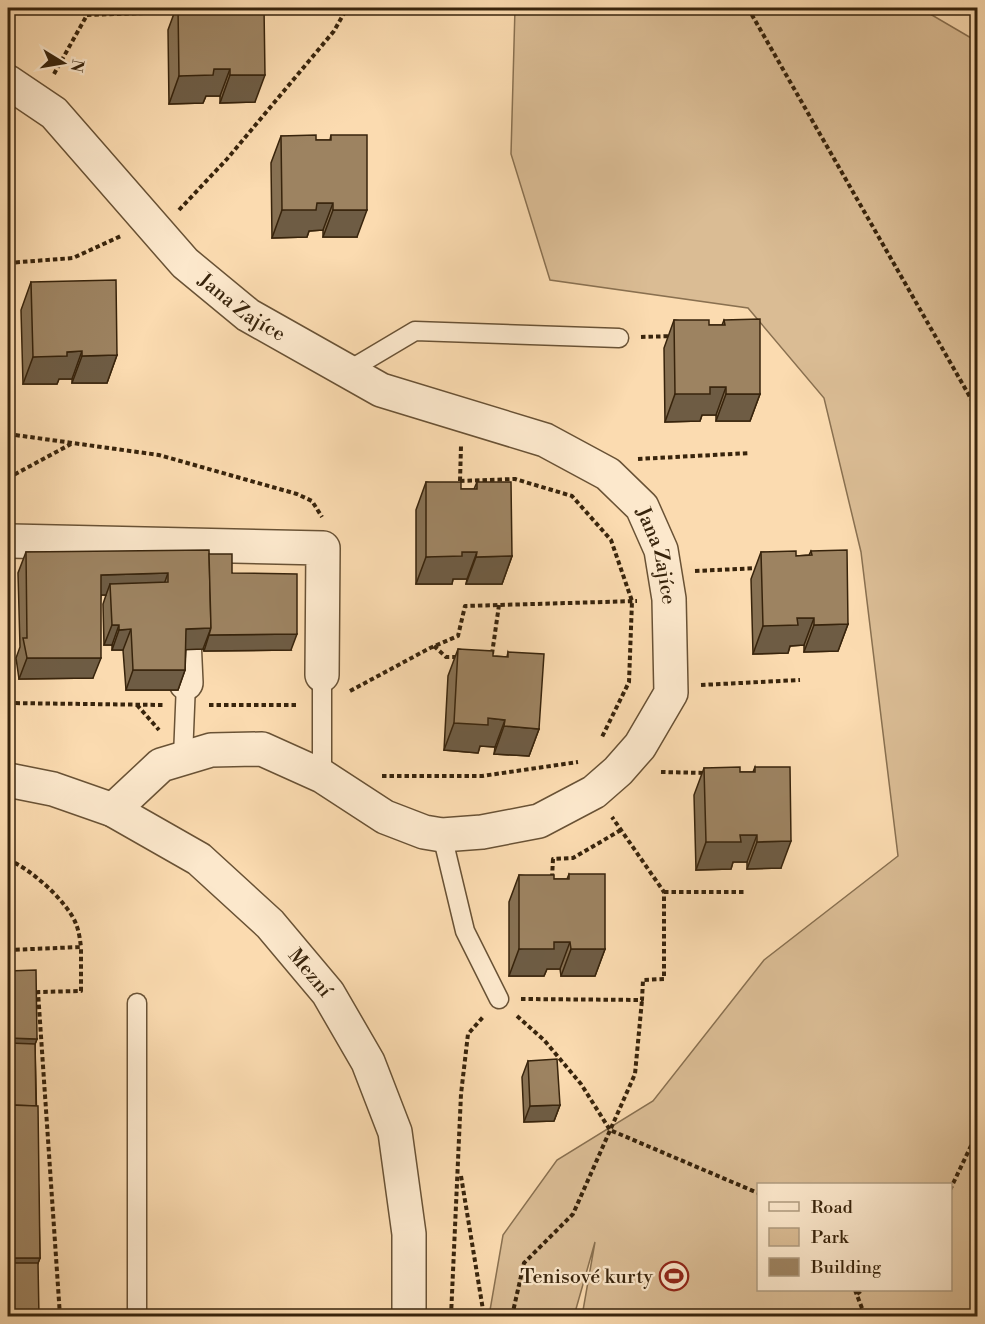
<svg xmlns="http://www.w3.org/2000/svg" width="985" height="1324" font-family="'Libre Bodoni',serif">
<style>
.green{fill:#dabc94;stroke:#897050;stroke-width:1.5;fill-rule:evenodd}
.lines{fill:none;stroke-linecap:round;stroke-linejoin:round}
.lane-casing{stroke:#695235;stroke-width:21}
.street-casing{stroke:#695235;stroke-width:36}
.path{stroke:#38240c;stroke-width:4;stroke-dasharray:4.5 3;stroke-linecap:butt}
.lane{stroke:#fce8cc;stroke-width:18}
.street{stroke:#fce8cc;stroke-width:33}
.wall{fill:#877153;stroke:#38240c;stroke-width:1.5}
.shaded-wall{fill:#6e5c44;stroke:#38240c;stroke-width:1.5}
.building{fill:#9d8361;stroke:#38240c;stroke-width:1.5}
.labels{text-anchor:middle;stroke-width:4.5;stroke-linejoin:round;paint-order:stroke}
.street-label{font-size:20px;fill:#38240c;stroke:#fce8cc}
.poi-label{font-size:20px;fill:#38240c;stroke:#fce8cc;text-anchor:end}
</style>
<rect width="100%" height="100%" fill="#fbdbb0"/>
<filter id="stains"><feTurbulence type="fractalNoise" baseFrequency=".00333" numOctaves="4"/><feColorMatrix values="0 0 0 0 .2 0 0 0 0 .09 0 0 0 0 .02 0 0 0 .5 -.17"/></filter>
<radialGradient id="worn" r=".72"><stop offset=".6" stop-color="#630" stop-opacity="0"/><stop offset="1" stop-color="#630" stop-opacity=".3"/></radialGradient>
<path class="green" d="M515 8H920L978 42 977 1316H582L595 1242 574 1316H489L503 1235 557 1160 653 1101 764 960 898 856 861 552 824 398 748 308 550 280 511 154ZM758 1184H950V1290H758Z"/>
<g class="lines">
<g class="lane-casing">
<g id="lane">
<path d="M346 372 415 331 619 338"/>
<path d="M183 757 186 683"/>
<path d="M322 776V675"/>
<path d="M442 835 465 931 499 999"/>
<path d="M137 1316V1003"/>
</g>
</g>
<g class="street-casing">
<g id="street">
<path id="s1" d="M8 82 54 113 185 263 248 315 381 390 545 440 608 474 642 507 661 550 669 599 671 693 640 746 618 771 594 792 539 821 482 832 442 835 424 832 385 817 322 776 262 749 211 750 161 765 113 810"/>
<path d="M11 541 323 548 322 675"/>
<path d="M184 639 186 683"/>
<path id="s2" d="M8 780 53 789 113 810 199 859 270 924 328 993 368 1062 395 1132 409 1234V1316"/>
</g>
</g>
<g class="path">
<path d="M748 8 978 411"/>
<path d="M54 74 87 15 177 12"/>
<path d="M179 210 227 159 334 31 347 8"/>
<path d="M8 263 73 258 121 236"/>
<path d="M641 337 673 336"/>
<path d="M8 434 159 455 297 494 312 501 322 517"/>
<path d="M638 459 750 453"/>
<path d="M8 478 71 444"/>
<path d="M460 481 515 479 572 496 611 540 632 601 629 682 601 739"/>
<path d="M460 481 461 446"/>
<path d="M695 571 760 568"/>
<path d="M434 646 446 657H458"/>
<path d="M492 654 499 605"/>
<path d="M701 685 800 680"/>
<path d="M350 691 430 648 458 636 465 606 637 601"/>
<path d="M8 703 163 705"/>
<path d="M137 705 159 730"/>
<path d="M209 705H298"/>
<path d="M661 772 708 773"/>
<path d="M382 776H482L578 762"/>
<path d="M8 860C29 867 68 902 76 924 79 931 80 940 81 947L8 950"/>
<path d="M552 878 553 859 573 858 621 830"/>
<path d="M664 892H744"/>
<path d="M521 999 642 1000 643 980 664 979V892L612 817"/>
<path d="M517 1016 544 1040 581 1084 610 1130 758 1193"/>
<path d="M461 1176 484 1316"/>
<path d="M950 1190 978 1131"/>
<path d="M855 1290 865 1316"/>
<path d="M857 1294 862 1290"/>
<path d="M60 1316 38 992 81 991V947"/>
<path d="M451 1316 461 1094 468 1034 483 1017"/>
<path d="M512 1316 524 1263 573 1214 635 1074 642 1000"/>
</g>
<use href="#lane" class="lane"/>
<use href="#street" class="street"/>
</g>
<g class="wall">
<path d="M176 8H264L255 102 220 103V96H206L203 103 169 104 168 30Z"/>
<path d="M331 135 357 237H323V230L309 231 307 237 272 238 271 163 281 136 316 140H330Z"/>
<path d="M31 282 117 355 107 383H72V379H59L57 384H23L21 310Z"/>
<path d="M674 320 709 325H722L724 320 760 394 750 421H716V415H702L700 421 665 422 664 348Z"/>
<path d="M426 482 461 489H474L477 482 512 556 502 584H466L467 579H453L452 584H416V510Z"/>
<path d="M811 551 848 624 838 651 804 652V645L790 646 788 653 753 654 751 579 761 552 796 556 809 555Z"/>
<path d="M26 552 209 554 232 573 291 650 204 651 203 649H186L185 670 178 690H126L123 650H112V645H104L103 604 106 595H101L93 678 19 679 16 658 20 647 18 573Z"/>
<path d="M458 649 493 656 507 657 508 652 539 729 529 756 494 754 495 747 480 746 478 753 444 750 448 676Z"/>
<path d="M755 767 781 868 747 869V862H733L731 869 696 870 694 795 704 768 740 772H753Z"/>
<path d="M569 874 605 949 595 976H561L560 969H547L544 976H509V902L519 875 554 879H567Z"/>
<path d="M8 971 37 1039 35 1044 40 1258 38 1263 8 1317Z"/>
<path d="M528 1061 560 1105 554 1121 524 1122 522 1077Z"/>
</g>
<g class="shaded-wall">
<path d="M214 69H230L220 96H206L203 103 169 104 179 76Z"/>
<path d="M230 75H265L255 102 220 103Z"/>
<path d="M317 203H333L323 230 309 231 307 237 272 238 282 210Z"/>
<path d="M333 210H367L357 237H323Z"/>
<path d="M82 351 72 379H59L57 384H23L33 357 67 352Z"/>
<path d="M117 355 107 383H72L82 356Z"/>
<path d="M710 387H726L716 415H702L700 421 665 422 675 394Z"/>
<path d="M726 394H760L750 421H716Z"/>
<path d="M462 552H477L467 579H453L452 584H416L426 557Z"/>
<path d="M512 556 502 584H466L476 557Z"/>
<path d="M168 573 161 593 110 584 106 595H93L101 575Z"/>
<path d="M797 618H814L804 645 790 646 788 653 753 654 763 626Z"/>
<path d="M848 624 838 651 804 652 814 625Z"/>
<path d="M112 625H119L112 645H104Z"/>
<path d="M211 628 203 649 179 650 186 629Z"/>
<path d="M131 629 123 650H112L119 630Z"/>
<path d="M297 634 291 650 204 651 209 635Z"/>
<path d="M8 658H13L8 674Z"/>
<path d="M27 658H101L93 678 19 679Z"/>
<path d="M133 670H185L178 690H126Z"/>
<path d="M488 718 505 720 495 747 480 746 478 753 444 750 454 723Z"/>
<path d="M504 726 539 729 529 756 494 754Z"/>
<path d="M740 835H757L747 862H733L731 869 696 870 706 842Z"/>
<path d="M791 841 781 868 747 869 757 842Z"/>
<path d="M554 942H570L560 969H547L544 976H509L519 949Z"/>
<path d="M571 949H605L595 976H561Z"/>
<path d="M9 1038 37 1039 31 1055H8Z"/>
<path d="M560 1105 554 1121 524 1122 530 1106Z"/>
<path d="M12 1258H40L34 1274 8 1284V1274Z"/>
</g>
<g class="building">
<path d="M178 8H264L265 75H230V69H214L213 75 179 76Z"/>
<path d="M316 135V140H331V135H367V210H333V203H317L316 210H282L281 136Z"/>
<path d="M116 280 117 355 82 356V351L67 352V356L33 357 31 282Z"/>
<path d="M760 319V394H726V387H710V394H675L674 320H709V325H725L724 320Z"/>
<path d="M426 482H461V489H477V482H511L512 556 476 557 477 552H462V556L426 557Z"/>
<path d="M8 542H12L13 658H8Z"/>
<path d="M209 550 211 628 186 629 185 670H133L131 629 119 630V625H112L110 584 168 582V573L101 575V658H27L23 638H27L26 552Z"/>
<path d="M847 550 848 624 814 625V618H797L798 625 763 626 761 552 796 551V556L812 555 811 551Z"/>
<path d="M209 554H232V573L297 574V634L209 635 211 628Z"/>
<path d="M458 649 493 651V656L508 657V652L544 654 539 729 504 726 505 720 488 718V725L454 723Z"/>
<path d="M740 767V772H755V767H790L791 841 757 842V835H740L741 842H706L704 768Z"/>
<path d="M569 874H605V949H571L570 942H554V949H519V875H554V879H569Z"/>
<path d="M36 970 37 1039 9 1038V1056H8V971Z"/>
<path d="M9 1043 35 1044 36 1106 10 1105 8 1110V1122V1059L9 1056Z"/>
<path d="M557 1059 560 1105 530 1106 528 1061Z"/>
<path d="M10 1105 38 1106 40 1258H12L11 1274H8V1122H10Z"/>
<path d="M12 1263H38L39 1317H8V1279H9L11 1274Z"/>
</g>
<defs>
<g id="stadium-ring" transform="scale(1.5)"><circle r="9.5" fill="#fce8cc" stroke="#8f2418" stroke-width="1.5"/><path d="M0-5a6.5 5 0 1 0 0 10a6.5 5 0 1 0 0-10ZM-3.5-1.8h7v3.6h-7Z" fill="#8f2418"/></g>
</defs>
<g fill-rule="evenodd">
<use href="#stadium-ring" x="674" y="1276"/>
</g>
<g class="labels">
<g class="street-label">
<text dy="7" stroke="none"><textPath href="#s1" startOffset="327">Jana Zajíce</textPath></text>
<text dy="7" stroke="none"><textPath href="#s1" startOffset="831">Jana Zajíce</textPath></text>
<text dy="7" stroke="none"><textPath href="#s2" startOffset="368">Mezní</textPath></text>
</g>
<g class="poi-label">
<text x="653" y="1283">Tenisové kurty</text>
</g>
</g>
<rect width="985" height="1324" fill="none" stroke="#fbdbb0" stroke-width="30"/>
<rect x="9" y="9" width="967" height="1306" fill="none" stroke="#38240c" stroke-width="3"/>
<rect x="15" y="15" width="955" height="1294" fill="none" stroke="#38240c" stroke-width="1.5"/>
<rect x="757" y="1183" width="195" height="108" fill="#fce8cc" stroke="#ae9a7f" stroke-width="1.5"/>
<rect x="769" y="1202" width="30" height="9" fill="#fce8cc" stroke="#ae9a7f" stroke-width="1.5"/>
<text x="811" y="1213" font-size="18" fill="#38240c">Road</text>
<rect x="769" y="1228" width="30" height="18" fill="#dabc94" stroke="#ae9a7f" stroke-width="1.5"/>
<text x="811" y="1243" font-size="18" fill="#38240c">Park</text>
<rect x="769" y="1258" width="30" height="18" fill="#9d8361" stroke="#ae9a7f" stroke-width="1.5"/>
<text x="811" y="1273" font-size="18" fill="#38240c">Building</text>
<g transform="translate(63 63) rotate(101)" stroke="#fce8cc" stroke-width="4.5" paint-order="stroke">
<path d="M0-4.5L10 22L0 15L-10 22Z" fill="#38240c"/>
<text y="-9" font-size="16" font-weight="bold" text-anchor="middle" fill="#38240c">N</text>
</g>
<rect width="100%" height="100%" filter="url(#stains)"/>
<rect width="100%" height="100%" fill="url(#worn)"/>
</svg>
